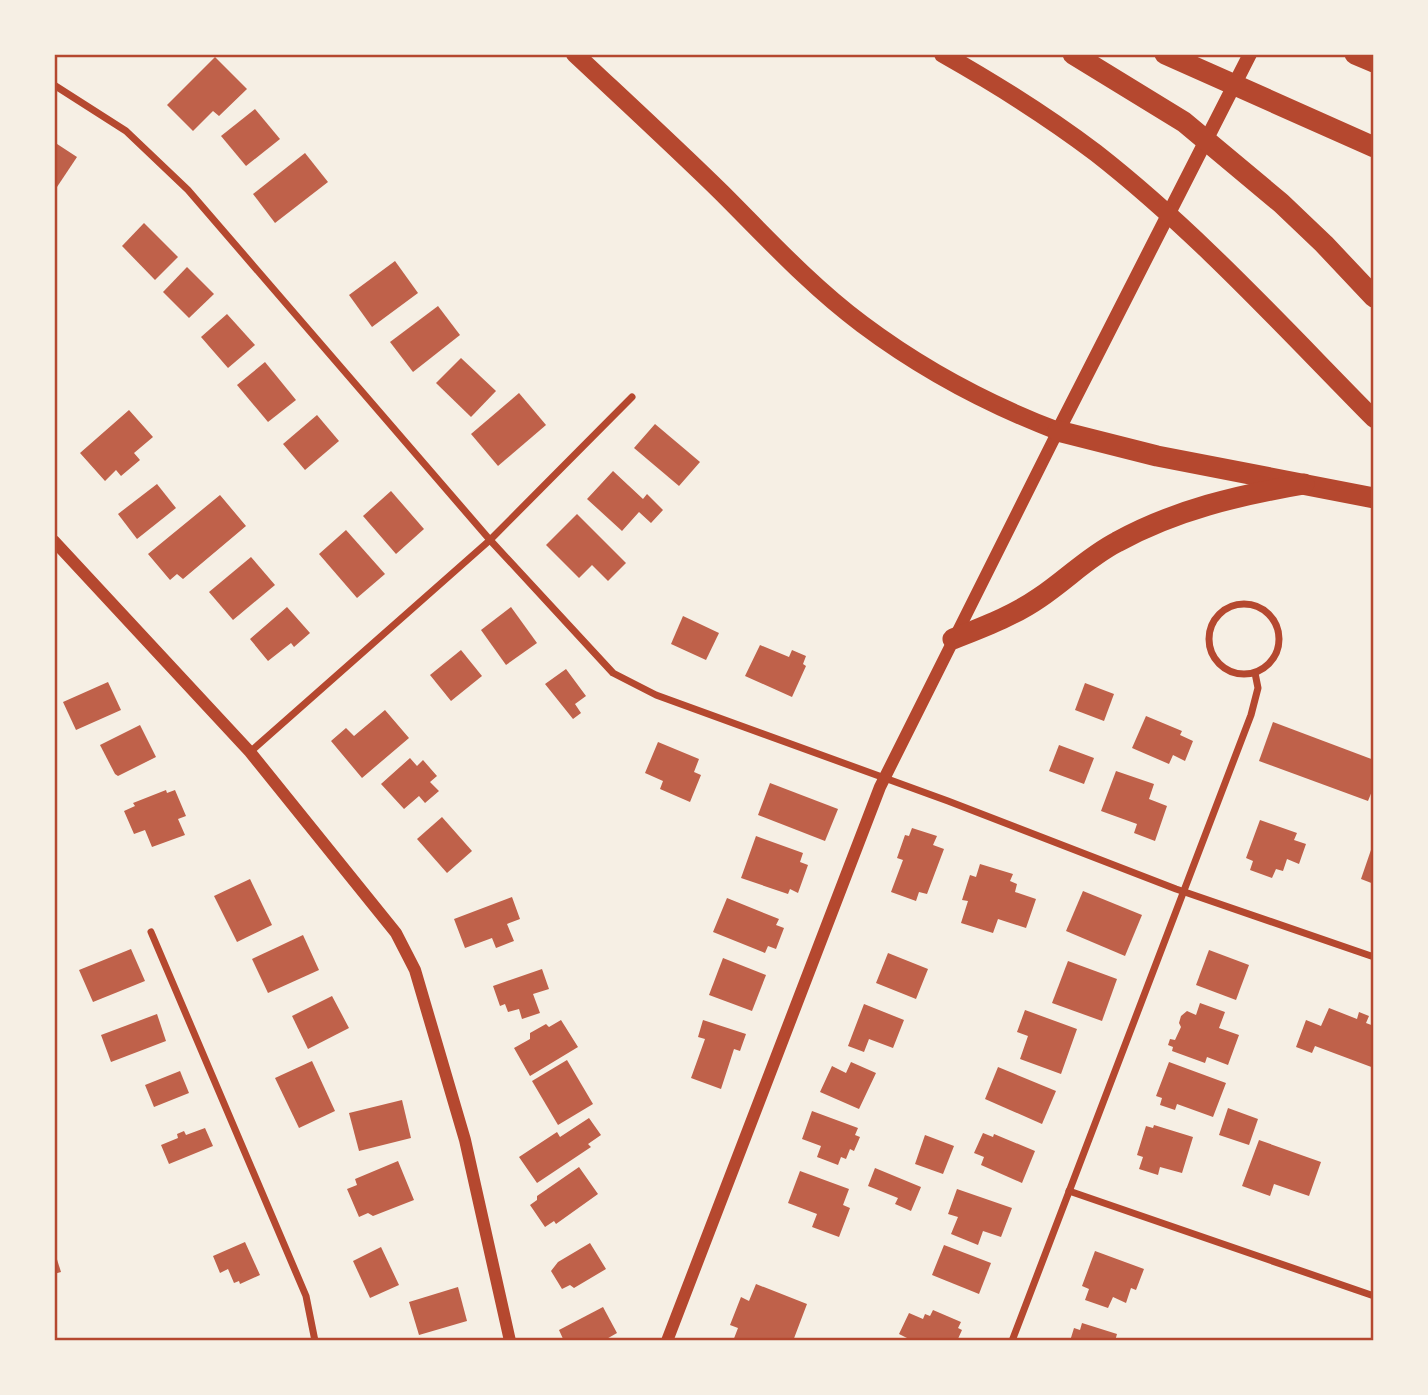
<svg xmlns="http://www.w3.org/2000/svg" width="1428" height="1395" font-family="'Zilla Slab',serif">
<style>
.building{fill:#bf614a}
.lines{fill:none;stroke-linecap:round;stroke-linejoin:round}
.minor{stroke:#b5482f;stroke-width:7}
.tertiary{stroke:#b5482f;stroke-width:12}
.secondary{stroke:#b5482f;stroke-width:14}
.primary{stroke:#b5482f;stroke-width:18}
.motorway{stroke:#b5482f;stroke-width:21}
.neatline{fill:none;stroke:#b5482f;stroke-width:2.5}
</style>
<rect width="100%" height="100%" fill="#f6efe4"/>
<g class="building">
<path d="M215 57 247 89 219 116 213 111 193 131 167 105Z"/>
<path d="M255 109 280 139 246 166 221 136Z"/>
<path d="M54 142 77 157 57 187 54 186Z"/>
<path d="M305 153 328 182 275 223 253 194Z"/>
<path d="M144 223 178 257 155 280 122 246Z"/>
<path d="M395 261 418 293 372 327 349 295Z"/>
<path d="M187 267 214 294 189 318 163 292Z"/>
<path d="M438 306 460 335 413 372 390 342Z"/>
<path d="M227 314 255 345 228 368 201 337Z"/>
<path d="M461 358 496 391 471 417 436 383Z"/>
<path d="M265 362 296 400 268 422 237 385Z"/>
<path d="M519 393 546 425 498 466 471 434Z"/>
<path d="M129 410 153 437 134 453 140 460 121 476 116 470 105 481 80 453Z"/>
<path d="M317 415 339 441 305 470 283 444Z"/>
<path d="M655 424 700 462 679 486 634 448Z"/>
<path d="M613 471 643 499 647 494 663 510 651 523 639 512 622 531 587 499Z"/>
<path d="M157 484 176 508 137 539 118 514Z"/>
<path d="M391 491 424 529 396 554 363 516Z"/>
<path d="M220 495 246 526 183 579 177 574 170 580 148 554Z"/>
<path d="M577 514 626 563 608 581 592 565 579 578 546 545Z"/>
<path d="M346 530 385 574 357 598 319 554Z"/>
<path d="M251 557 275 585 233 620 209 592Z"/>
<path d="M287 607 310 633 294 647 291 643 268 661 250 639Z"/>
<path d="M511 607 537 643 506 665 481 630Z"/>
<path d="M683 616 719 633 706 660 671 644Z"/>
<path d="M760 645 789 657 792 650 806 656 803 664 806 666 792 697 745 676Z"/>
<path d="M461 650 482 676 451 701 430 675Z"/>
<path d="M566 669 586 696 575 704 581 713 573 719 545 684Z"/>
<path d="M108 682 121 710 76 730 63 702Z"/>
<path d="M1085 683 1114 694 1104 721 1075 710Z"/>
<path d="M385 710 409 738 362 778 331 741 346 728 354 736Z"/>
<path d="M1146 716 1182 731 1180 735 1193 741 1185 761 1173 755 1169 764 1132 748Z"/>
<path d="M1273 722 1374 760V786L1368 801 1259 761Z"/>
<path d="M140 725 156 757 118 776 115 774 100 745Z"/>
<path d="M658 742 699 759 694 772 701 775 690 802 660 789 663 781 645 773Z"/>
<path d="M1059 745 1094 758 1084 784 1049 771Z"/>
<path d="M410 758 417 766 423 760 437 776 430 782 439 791 425 803 419 796 404 809 381 784Z"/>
<path d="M1116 771 1154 784 1149 799 1167 806 1155 841 1134 833 1137 824 1101 811Z"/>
<path d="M770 783 838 809 825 841 758 815Z"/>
<path d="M166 790 167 793 175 790 186 816 178 819 185 835 152 847 145 830 134 834 124 811 135 806 133 803Z"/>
<path d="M442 817 472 851 447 873 417 839Z"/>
<path d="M1260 820 1297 833 1294 840 1306 844 1299 864 1287 859 1283 871 1276 869 1272 878 1250 870 1253 861 1246 858Z"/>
<path d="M912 828 937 836 933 845 944 849 927 894 919 892 916 901 891 892 903 860 897 858 905 835 909 836Z"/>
<path d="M756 836 803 853 800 862 808 865 798 893 790 889 788 894 741 878Z"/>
<path d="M1373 844H1374V884L1361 879Z"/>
<path d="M980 864 1013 874 1010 881 1017 884 1015 892 1036 899 1026 928 998 919 993 933 961 923 968 901 962 900 970 875 976 877Z"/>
<path d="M250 879 272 925 237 942 214 896Z"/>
<path d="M1083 891 1142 915 1125 956 1066 931Z"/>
<path d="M512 897 520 919 507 924 514 941 496 948 492 938 465 948 454 919Z"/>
<path d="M727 898 779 919 776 925 784 928 776 949 768 946 765 953 713 932Z"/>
<path d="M303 935 319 970 268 993 252 959Z"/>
<path d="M131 949 145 981 93 1002 79 970Z"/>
<path d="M1209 950 1249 965 1236 1000 1196 985Z"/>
<path d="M888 953 928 969 916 999 876 983Z"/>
<path d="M723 958 766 975 752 1011 709 995Z"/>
<path d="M1068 961 1117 979 1102 1021 1052 1003Z"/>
<path d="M542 969 549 989 533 994 540 1013 522 1019 519 1009 508 1012 505 1004 500 1006 493 986Z"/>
<path d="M332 996 349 1028 308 1049 292 1016Z"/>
<path d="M1200 1003 1225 1012 1219 1028 1239 1035 1228 1065 1207 1057 1205 1063 1172 1051 1173 1047 1168 1045 1170 1039 1175 1040 1181 1027 1179 1023 1181 1016 1187 1011 1196 1015Z"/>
<path d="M864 1004 904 1020 893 1048 869 1039 864 1052 848 1046Z"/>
<path d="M1329 1008 1357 1019 1359 1012 1369 1016 1366 1023 1374 1026V1068L1315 1046 1312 1053 1296 1047 1306 1020 1321 1026Z"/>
<path d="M1025 1010 1077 1029 1061 1074 1020 1059 1028 1036 1017 1032Z"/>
<path d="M157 1014 166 1041 111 1062 101 1035Z"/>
<path d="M561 1020 578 1047 530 1076 514 1048 530 1039V1033L546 1024 549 1027Z"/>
<path d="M703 1020 746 1034 740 1051 734 1049 721 1089 691 1078 705 1039 698 1037Z"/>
<path d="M567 1060 593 1104 558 1125 532 1081Z"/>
<path d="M312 1061 335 1111 299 1128 275 1078Z"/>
<path d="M851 1062 876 1073 859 1109 820 1092 832 1066 846 1073Z"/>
<path d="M1169 1062 1226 1083 1213 1117 1177 1104 1175 1110 1160 1105 1162 1098 1156 1096Z"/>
<path d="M998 1067 1056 1091 1042 1124 985 1099Z"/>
<path d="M180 1071 189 1093 154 1107 145 1085Z"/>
<path d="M402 1100 411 1138 359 1151 349 1113Z"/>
<path d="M1228 1108 1258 1119 1249 1145 1219 1135Z"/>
<path d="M812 1111 858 1128 855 1135 860 1137 854 1151 850 1149 846 1159 841 1157 838 1165 817 1157 821 1146 802 1139Z"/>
<path d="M589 1118 601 1135 588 1144 591 1147 537 1183 519 1157 557 1132 560 1137Z"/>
<path d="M1154 1125 1193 1137 1182 1173 1160 1167 1158 1175 1139 1169 1143 1157 1137 1155 1146 1126 1153 1128Z"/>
<path d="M205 1128 213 1146 169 1164 161 1145 178 1138 177 1134 184 1131 186 1135Z"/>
<path d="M983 1133 993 1137 994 1134 1035 1151 1022 1183 981 1165 984 1157 974 1153Z"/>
<path d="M925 1135 954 1146 943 1174 915 1164Z"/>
<path d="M1259 1140 1321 1162 1309 1196 1274 1184 1270 1196 1242 1186Z"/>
<path d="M398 1161 414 1200 373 1216 368 1213 359 1217 347 1189 357 1185 355 1179Z"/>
<path d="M579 1167 598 1194 556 1224 554 1221 545 1227 530 1205 537 1200V1196Z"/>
<path d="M875 1168 921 1187 911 1211 895 1204 898 1198 868 1186Z"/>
<path d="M800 1171 849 1189 843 1205 850 1208 839 1237 812 1227 817 1214 788 1203Z"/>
<path d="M957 1189 1012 1208 1001 1237 983 1231 978 1245 951 1234 958 1217 948 1214Z"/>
<path d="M245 1242 260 1275 240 1284 239 1281 234 1283 228 1269 220 1273 213 1256Z"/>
<path d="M590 1243 606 1269 574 1288 570 1285 562 1289 551 1271 558 1262Z"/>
<path d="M944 1245 991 1263 979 1294 932 1275Z"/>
<path d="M381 1247 399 1285 370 1298 353 1261Z"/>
<path d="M54 1250 61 1272 54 1274Z"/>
<path d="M1095 1251 1144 1269 1136 1290 1131 1288 1126 1303 1113 1297 1108 1308 1085 1300 1089 1289 1082 1286Z"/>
<path d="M756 1284 807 1304 793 1341H733L738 1328 730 1325 741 1297 749 1301Z"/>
<path d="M458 1287 467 1321 419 1335 409 1302Z"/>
<path d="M603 1307 617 1333 603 1341H564L559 1330Z"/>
<path d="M933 1310 961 1322 958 1328 962 1330 957 1341H913L899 1334 909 1313 923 1319 925 1314 930 1316Z"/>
<path d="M1082 1323 1117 1334 1115 1341H1070L1074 1328 1080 1330Z"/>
</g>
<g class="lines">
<g class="minor">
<path d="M54 85 126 131 188 190 490 540 613 673 656 695 948 801 1176 889 1374 957"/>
<circle cx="1244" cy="639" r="35"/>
<path d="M250 752 490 540 632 397"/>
<path d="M151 932 306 1296 315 1341"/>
<path d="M1069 1191 1374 1296"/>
<path d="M1012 1341 1251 715 1258 688 1255 673"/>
</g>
<g class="tertiary">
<path d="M54 541 250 752 396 933 415 970 465 1140 510 1341"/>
<path d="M667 1341 880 787 1058 431"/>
</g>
<path class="secondary" d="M1058 431 1250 54"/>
<g class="primary">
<path d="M575 54C624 100 674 146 722 193 767 238 811 286 862 324 922 369 987 404 1058 431"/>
<path d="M943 54C996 84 1047 116 1096 153 1197 232 1284 328 1374 419"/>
</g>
<g class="motorway">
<path d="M1073 54 1184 122 1281 203 1324 244 1374 297"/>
<path d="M1165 54 1374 147"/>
<path d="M1355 54 1374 62"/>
<path d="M1058 431 1157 456 1374 498"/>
<path d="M953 639C983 627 1013 616 1039 598 1066 580 1088 557 1117 542 1175 510 1239 495 1304 484"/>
</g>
</g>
<rect width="1428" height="1395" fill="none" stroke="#f6efe4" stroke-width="112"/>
<rect x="56" y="56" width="1316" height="1283" class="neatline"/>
</svg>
